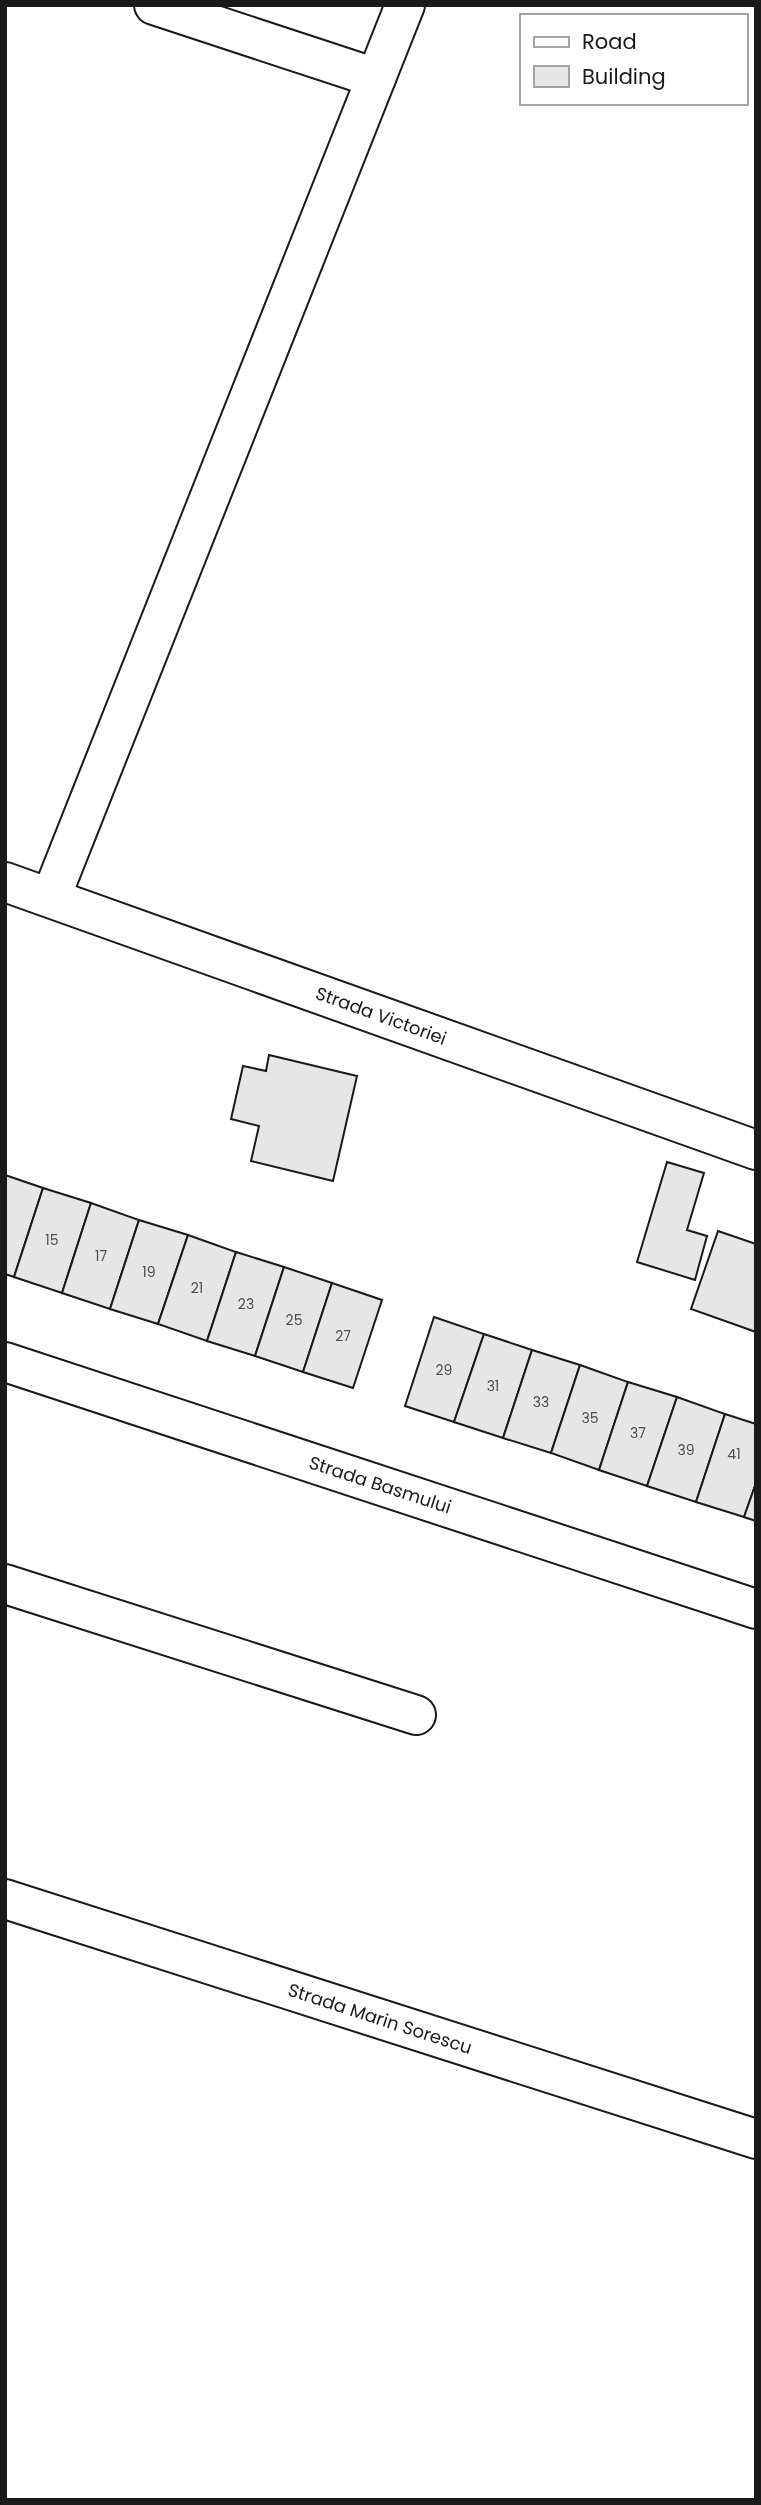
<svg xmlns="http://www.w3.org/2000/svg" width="761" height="2505" font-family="Poppins,sans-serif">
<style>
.building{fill:#e6e6e6;stroke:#1a1a1a;stroke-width:2}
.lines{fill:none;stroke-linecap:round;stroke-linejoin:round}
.minor-casing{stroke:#1a1a1a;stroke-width:42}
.minor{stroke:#fff;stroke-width:38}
.labels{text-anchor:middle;stroke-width:5;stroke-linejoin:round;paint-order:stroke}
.number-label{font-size:14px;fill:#4d4d4d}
.street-label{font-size:18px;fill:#1a1a1a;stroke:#fff}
</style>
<rect width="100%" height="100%" fill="#fff"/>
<g class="building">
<path d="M269 1055 357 1076 333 1181 251 1161 259 1126 231 1119 243 1066 266 1071Z"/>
<path d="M667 1162 704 1173 687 1230 707 1236 695 1280 637 1262Z"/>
<path d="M5 1175 43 1188 14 1277 5 1274Z"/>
<path d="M43 1188 91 1203 62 1293 14 1277Z"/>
<path d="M91 1203 139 1220 110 1309 62 1293Z"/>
<path d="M139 1220 188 1235 158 1324 110 1309Z"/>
<path d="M718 1231 756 1244V1332L691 1309Z"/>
<path d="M188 1235 236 1252 207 1341 158 1324Z"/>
<path d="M236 1252 284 1267 255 1356 207 1341Z"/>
<path d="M284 1267 332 1283 303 1372 255 1356Z"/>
<path d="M332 1283 382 1300 353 1388 303 1372Z"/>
<path d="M434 1317 484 1334 454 1422 405 1406Z"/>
<path d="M484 1334 532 1350 503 1438 454 1422Z"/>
<path d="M532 1350 580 1365 551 1453 503 1438Z"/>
<path d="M580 1365 628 1382 599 1470 551 1453Z"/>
<path d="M628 1382 677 1397 647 1486 599 1470Z"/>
<path d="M677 1397 725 1414 696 1502 647 1486Z"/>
<path d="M725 1414 756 1424V1483L744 1517 696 1502Z"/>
<path d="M756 1483V1521L744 1517Z"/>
</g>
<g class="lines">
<g class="minor-casing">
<g id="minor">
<path d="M154 5 376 78"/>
<path d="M5 882 756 1150"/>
<path d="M51 897 405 5"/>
<path d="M5 1362 756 1609"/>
<path d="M5 1584 416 1715"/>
<path d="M5 1899 756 2139"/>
</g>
</g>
<use href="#minor" class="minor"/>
</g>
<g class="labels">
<g class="number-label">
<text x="52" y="1245">15</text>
<text x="101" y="1261">17</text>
<text x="149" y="1277">19</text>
<text x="197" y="1293">21</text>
<text x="246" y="1309">23</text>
<text x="294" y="1325">25</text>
<text x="343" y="1341">27</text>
<text x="444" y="1375">29</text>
<text x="493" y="1391">31</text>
<text x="541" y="1407">33</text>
<text x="590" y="1423">35</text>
<text x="638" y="1438">37</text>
<text x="686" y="1455">39</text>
<text x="734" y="1459">41</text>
</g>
<g class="street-label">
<text transform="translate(381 1016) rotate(20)" y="6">Strada Victoriei</text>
<text transform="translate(380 1485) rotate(18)" y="6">Strada Basmului</text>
<text transform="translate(380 2019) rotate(18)" y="6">Strada Marin Sorescu</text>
</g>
</g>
<rect width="761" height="2505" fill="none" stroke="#1a1a1a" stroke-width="14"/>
<rect x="520" y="14" width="228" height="91" fill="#ffffff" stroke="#a3a3a3" stroke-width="2"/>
<rect x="534" y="37" width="35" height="10" fill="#ffffff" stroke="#a3a3a3" stroke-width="2"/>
<text x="582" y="49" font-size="21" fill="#1a1a1a">Road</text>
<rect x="534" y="66" width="35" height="21" fill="#e6e6e6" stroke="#a3a3a3" stroke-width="2"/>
<text x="582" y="84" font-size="21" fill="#1a1a1a">Building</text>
</svg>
